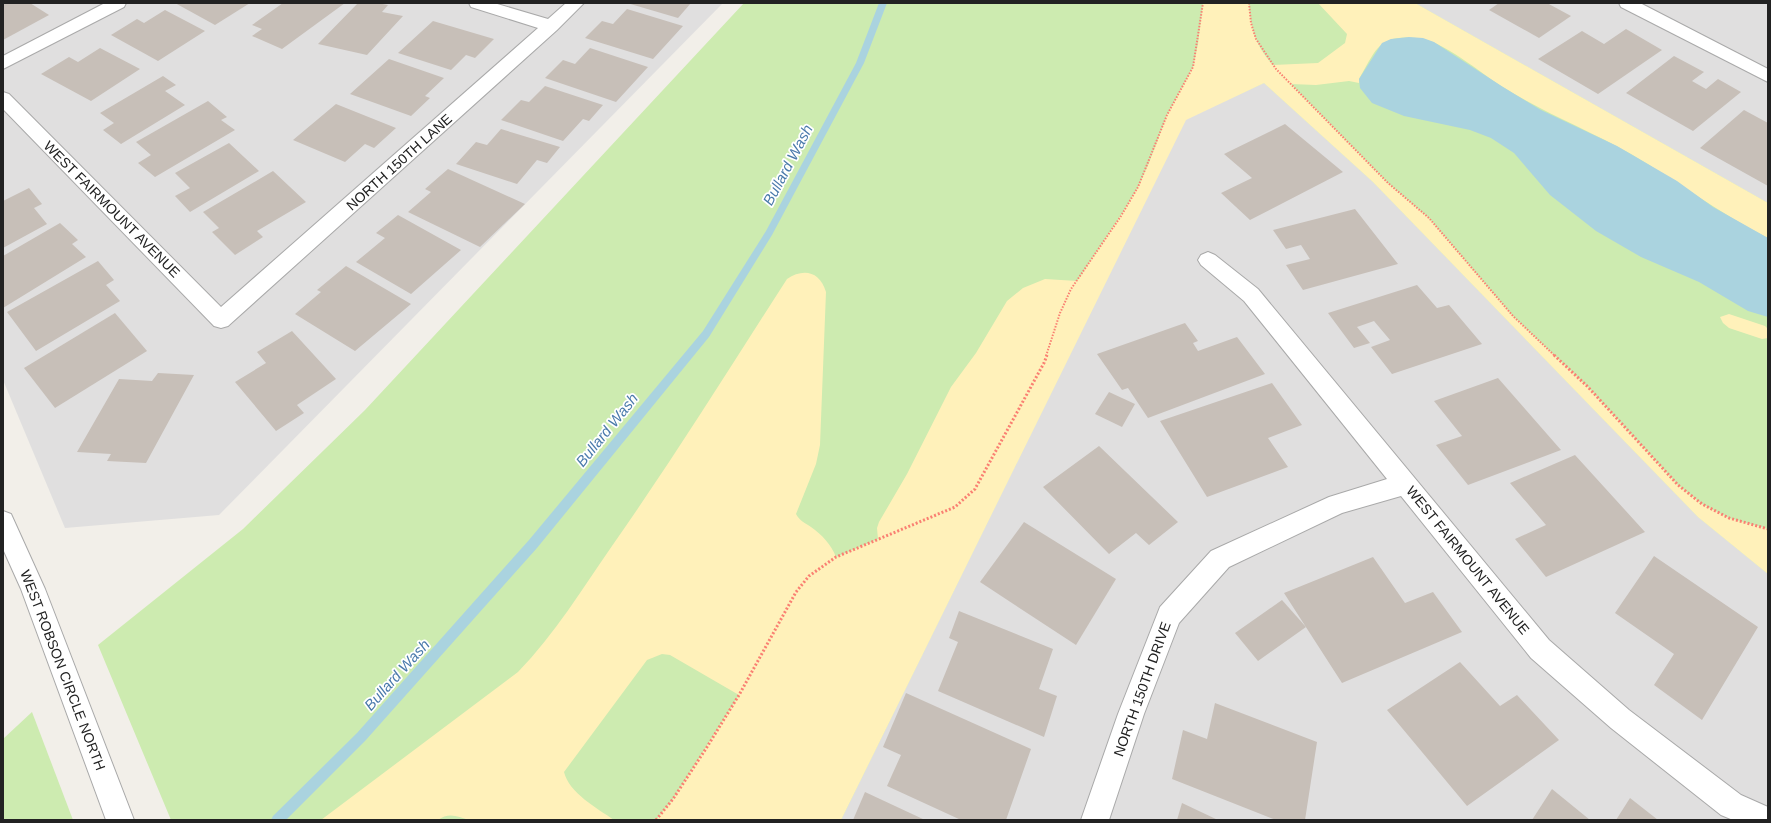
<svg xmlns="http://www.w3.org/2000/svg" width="1771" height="823" font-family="Helvetica,sans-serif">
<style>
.residential{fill:#e0dfdf}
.grass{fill:#cdebb0}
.sand{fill:#fff1ba}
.water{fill:#aad3df}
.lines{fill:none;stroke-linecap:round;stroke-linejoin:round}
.stream{fill:#aad3df;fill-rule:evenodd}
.building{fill:#c7bfb8}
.minor-casing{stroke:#a9a9a9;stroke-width:2}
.path-far1{stroke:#fa8072;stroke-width:2;stroke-dasharray:1.5 1.5;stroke-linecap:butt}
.path{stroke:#fa8072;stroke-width:3;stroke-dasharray:2 2;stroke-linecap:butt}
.minor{fill:#fff;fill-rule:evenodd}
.labels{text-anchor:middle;stroke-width:3.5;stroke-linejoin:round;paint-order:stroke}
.street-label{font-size:14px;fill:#222;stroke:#fff}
.water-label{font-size:15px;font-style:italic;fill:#4a7aab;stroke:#fff}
</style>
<rect width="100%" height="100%" fill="#f2efe9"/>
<g class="residential">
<path d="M3 3H723L219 515 65 528 3 380Z"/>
<path d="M1415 3H1768V203Z"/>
<path d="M1264 83 1373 182 1698 517 1768 574V820H841L1186 119Z"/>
</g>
<g class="grass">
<path d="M744 3H1415L1768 203V574L1698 517 1373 182 1264 83 1186 119 841 820H171L98 645 243 529 365 410Z"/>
<path d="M32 712 73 820H3V739Z"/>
</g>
<g class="sand">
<path d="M1203 3H1249C1250 27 1256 47 1273 65L1318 63 1345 43 1347 34 1318 3H1415L1768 203V238C1720 214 1678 181 1631 154 1589 130 1544 113 1503 87 1480 73 1443 40 1417 38 1378 34 1376 50 1359 79V83L1349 81 1316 85 1291 84 1388 183 1429 218 1513 316 1588 387 1678 485 1702 504 1729 518 1768 529V574L1698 517 1373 182 1264 83 1186 120 841 820H656L673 799 739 695 670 655 662 654 647 660 564 772C569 793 597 808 614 820H469C458 816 448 812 438 820H321L518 672C555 634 582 589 612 546 673 459 729 369 787 279 803 268 820 271 826 292L820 445 816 464 796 514C800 521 805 523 811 527 822 535 831 544 836 557L878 539 877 528 879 522 907 474 951 387 976 353 1007 301 1023 288 1045 279 1077 281 1123 212 1138 187 1149 163 1167 115 1193 67 1198 44Z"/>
<path d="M1729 314 1765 326 1768 329V338L1762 339 1729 328 1723 323 1720 317Z"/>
</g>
<path class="water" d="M1409 37 1423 38 1434 42 1503 87 1541 110 1617 146 1677 181 1713 207 1768 238V317L1748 311 1699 282 1641 257 1596 231 1550 195 1514 153 1491 138 1470 130 1404 116 1372 103 1360 88 1359 79 1382 43 1391 39Z"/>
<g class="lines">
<path class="stream" d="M879 3H887L864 63 772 235 709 337 537 548 365 741 286 820H271L273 816 357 733 529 540 703 331 766 231 856 63Z"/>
</g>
<g class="building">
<path d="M3 3H30L49 15 3 40Z"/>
<path d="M175 3H250L215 25Z"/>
<path d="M283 3H345L282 49 252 36 262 29 252 25Z"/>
<path d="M358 3H377L388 5 382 12 403 16 367 55 318 44Z"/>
<path d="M627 3H691L678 18Z"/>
<path d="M1499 3H1547L1571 16 1539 38 1489 10Z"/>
<path d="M627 9 683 26 653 59 585 38 602 21 613 24Z"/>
<path d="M165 10 205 31 158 61 111 35 137 19 144 23Z"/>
<path d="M433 21 494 39 475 58 466 55 451 70 398 53Z"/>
<path d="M1626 29 1662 50 1598 94 1538 59 1582 31 1604 44Z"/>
<path d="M100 48 140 69 91 101 41 74 69 57 78 62Z"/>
<path d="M590 48 648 67 616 102 545 78 563 60 575 64Z"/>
<path d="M1674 56 1704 72 1692 81 1706 89 1718 79 1741 92 1693 131 1626 93Z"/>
<path d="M389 59 444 78 425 96 430 98 411 116 350 94Z"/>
<path d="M163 76 176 85 165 91 185 105 121 144 103 130 114 123 100 113Z"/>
<path d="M545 86 603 105 589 121 583 119 563 141 501 120 521 100 529 102Z"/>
<path d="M208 101 227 117 221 120 235 130 155 177 138 163 151 155 136 142Z"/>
<path d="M336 104 396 128 374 148 365 144 345 162 293 140Z"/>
<path d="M1744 110 1768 123V186L1700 148Z"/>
<path d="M1285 124 1343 172 1250 220 1221 193 1252 178 1224 154Z"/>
<path d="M501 129 560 147 547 163 537 160 517 184 456 164 476 142 487 145Z"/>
<path d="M229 143 259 171 190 212 175 196 190 188 175 173Z"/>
<path d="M448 169 525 204 480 247 408 212 431 192 425 189Z"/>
<path d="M273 171 306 202 257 231 263 237 235 255 212 232 219 228 203 212Z"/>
<path d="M29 188 42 204 34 208 47 224 3 248V201Z"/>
<path d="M1355 209 1398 264 1303 290 1286 265 1310 259 1301 245 1286 249 1273 230Z"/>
<path d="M398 215 461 250 411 294 356 262 385 238 376 233Z"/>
<path d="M60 223 78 240 72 244 86 257 3 308V256Z"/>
<path d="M98 261 114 280 106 285 120 301 36 351 7 312Z"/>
<path d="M346 266 411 304 355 351 295 314 321 292 317 290Z"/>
<path d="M1417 285 1437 308 1449 305 1482 344 1392 374 1371 347 1390 340 1374 321 1357 327 1370 343 1354 348 1328 313Z"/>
<path d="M115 313 147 351 55 408 24 368Z"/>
<path d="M1185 323 1198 341 1193 343 1198 351 1237 337 1265 374 1148 418 1128 388 1122 390 1097 354Z"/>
<path d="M292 331 336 379 297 405 304 413 276 431 235 382 266 363 257 352Z"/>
<path d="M158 373 194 375 146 463 107 461 111 454 77 452 119 379 152 381Z"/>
<path d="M1498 378 1561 450 1468 485 1436 445 1462 436 1434 401Z"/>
<path d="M1272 383 1302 425 1268 438 1288 467 1207 497 1160 421Z"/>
<path d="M1109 392 1135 404 1122 427 1095 414Z"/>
<path d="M1099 446 1178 522 1149 545 1136 533 1109 554 1043 487Z"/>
<path d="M1575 455 1645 532 1546 577 1515 539 1546 525 1510 483Z"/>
<path d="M1024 522 1116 579 1076 645 980 582Z"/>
<path d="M1654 556 1758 627 1702 720 1654 685 1674 654 1615 613Z"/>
<path d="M1373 557 1405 603 1433 592 1462 632 1342 683 1284 593Z"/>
<path d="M1282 600 1306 627 1258 661 1235 633Z"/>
<path d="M959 611 1053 649 1039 689 1057 696 1044 737 938 691 958 642 949 638Z"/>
<path d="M1460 662 1500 706 1517 695 1559 740 1467 806 1387 710Z"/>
<path d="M906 693 1031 749 1006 820H961L887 786 901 755 883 747Z"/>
<path d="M1215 703 1317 742 1305 820H1276L1172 779 1183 730 1207 739Z"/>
<path d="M1552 789 1590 820H1532Z"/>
<path d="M865 792 925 820H853Z"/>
<path d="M1630 798 1658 820H1616Z"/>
<path d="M1182 803 1218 820H1177Z"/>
</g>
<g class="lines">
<g class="minor-casing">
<g id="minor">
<path d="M105 3H126L124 7 3 69V56Z"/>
<path d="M469 3H494L548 19 566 3H584L557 30 228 326 221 328 214 326 3 109V92L9 94 221 307 538 28 471 7Z"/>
<path d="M1619 3H1640L1768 69V82L1621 7Z"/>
<path d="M1208 252 1215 255 1258 289 1549 640 1629 710 1741 795 1768 807V820H1733L1721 815 1611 728 1531 658 1401 496 1342 513 1229 567 1179 623 1144 714 1109 820H1081L1118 714 1160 607 1211 551 1329 497 1387 479 1244 301 1201 265 1198 260 1201 255Z"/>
<path d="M3 511 11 514 45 589 134 820H106L21 589 3 549Z"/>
</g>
</g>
<g class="path-far1">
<path d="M1249 3 1251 23 1256 39 1276 69 1388 183 1429 218 1513 316 1555 356"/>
<path d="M1046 356 1060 313 1071 289 1121 216 1138 187 1167 115 1193 67 1203 3"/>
</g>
<g class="path">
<path d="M1554 355 1588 387 1678 485 1702 504 1729 518 1768 529"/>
<path d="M656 820 673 799 707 747 739 695 796 592 809 576 836 557 955 507 975 489 1044 363 1047 355"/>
</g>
<use href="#minor" class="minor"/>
</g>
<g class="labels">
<g class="street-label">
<text transform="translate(399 162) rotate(-42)" y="5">NORTH 150TH LANE</text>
<text transform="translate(112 209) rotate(45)" y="5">WEST FAIRMOUNT AVENUE</text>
<text transform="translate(1468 560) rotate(51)" y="5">WEST FAIRMOUNT AVENUE</text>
<text transform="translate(63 670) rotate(69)" y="5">WEST ROBSON CIRCLE NORTH</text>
<text transform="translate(1142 689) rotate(-70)" y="5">NORTH 150TH DRIVE</text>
</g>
<g class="water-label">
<text transform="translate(788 165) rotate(-62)" y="5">Bullard Wash</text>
<text transform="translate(607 430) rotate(-51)" y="5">Bullard Wash</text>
<text transform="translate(397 675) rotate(-48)" y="5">Bullard Wash</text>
</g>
</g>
<rect width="1771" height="823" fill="none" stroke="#222222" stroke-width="8"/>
</svg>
